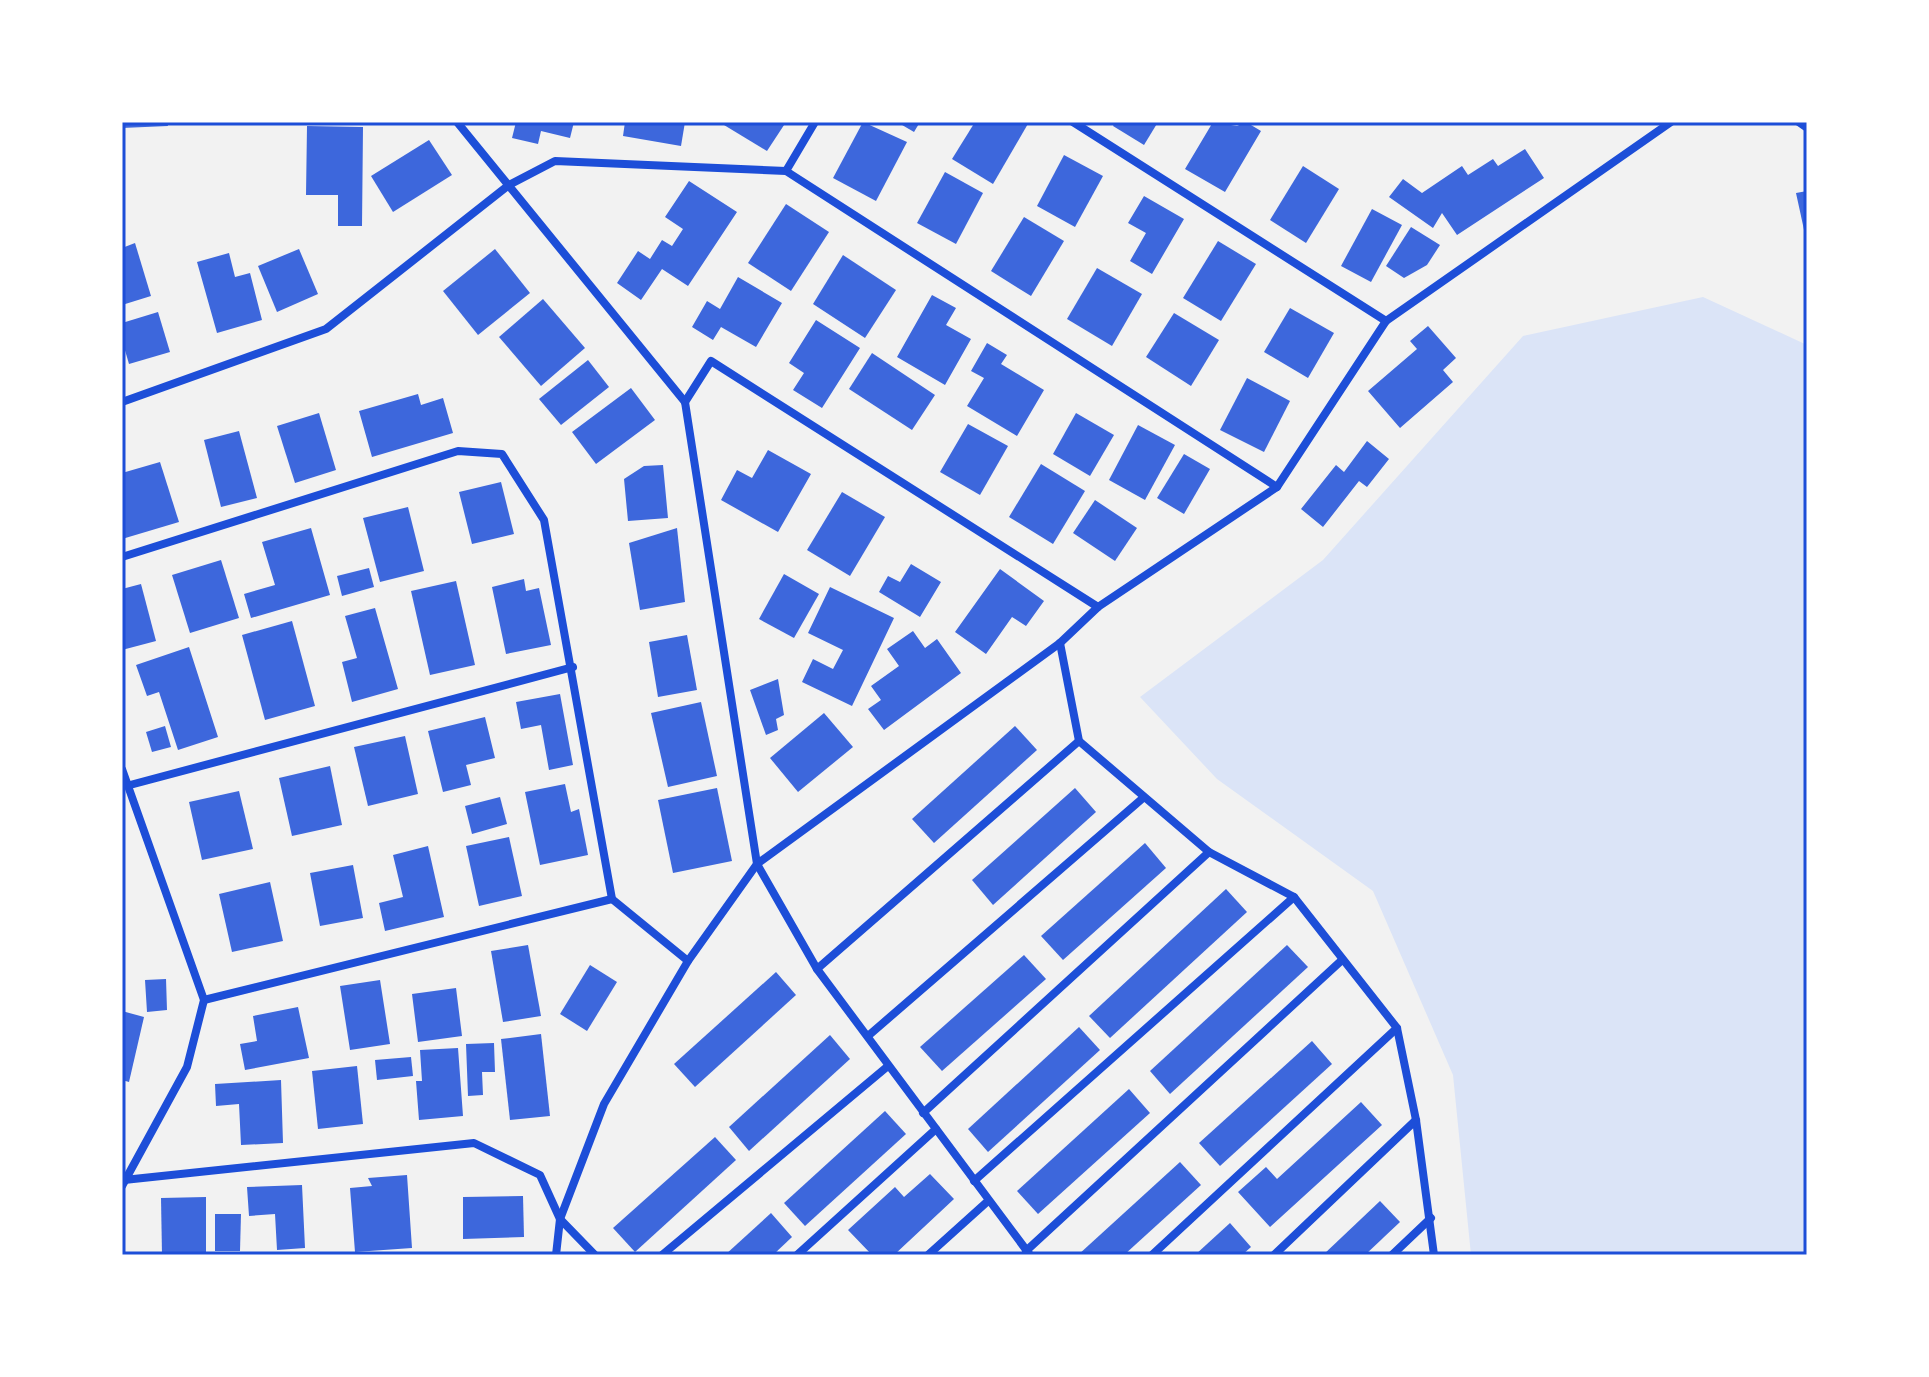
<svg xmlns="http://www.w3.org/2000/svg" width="1929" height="1377" font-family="'Titillium Web',sans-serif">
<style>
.green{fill:#dbe4f7}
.building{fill:#3d67dc}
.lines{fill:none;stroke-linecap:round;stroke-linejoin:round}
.service{stroke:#1d4ed8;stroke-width:6}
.minor{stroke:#1d4ed8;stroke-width:8}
.neatline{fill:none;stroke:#1d4ed8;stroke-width:3}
</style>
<rect width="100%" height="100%" fill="#f2f2f2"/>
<path class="green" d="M1703 297 1807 345V1255H1471L1453 1075 1373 891 1217 779 1140 697 1323 560 1523 336Z"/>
<g class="building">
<path d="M122 122H167L168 126 122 128Z"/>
<path d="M516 122H574L570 138 541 131 538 144 512 138Z"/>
<path d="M625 122H685L681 146 623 136Z"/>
<path d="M725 122H786L767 151 724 125Z"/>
<path d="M863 122 907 142 876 201 833 178Z"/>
<path d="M897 122H920L914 132Z"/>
<path d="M975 122H1029L993 184 952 159Z"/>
<path d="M1115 122H1158L1144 145 1113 126Z"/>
<path d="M1213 122 1237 126 1246 122 1261 131 1225 192 1185 169Z"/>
<path d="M307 126 363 127 362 226H338V195H306Z"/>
<path d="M429 140 452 175 393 212 371 176Z"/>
<path d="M1525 149 1544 178 1457 235 1442 213 1433 228 1389 197 1403 179 1422 193 1462 166 1468 175 1493 159 1498 166Z"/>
<path d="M1064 155 1103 176 1075 227 1037 206Z"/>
<path d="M1303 166 1339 189 1306 243 1270 220Z"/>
<path d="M945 172 983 193 956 244 917 223Z"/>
<path d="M689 181 737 212 688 286 662 269 641 300 617 283 638 251 650 259 662 240 672 246 683 229 665 217Z"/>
<path d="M1807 191V239H1806L1796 193Z"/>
<path d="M1144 196 1184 219 1152 274 1130 261 1146 233 1128 223Z"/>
<path d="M786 204 829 232 791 291 748 263Z"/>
<path d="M1372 209 1402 225 1371 282 1341 266Z"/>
<path d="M1024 217 1064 241 1031 296 991 271Z"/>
<path d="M1411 227 1440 245 1427 265 1404 278 1386 266Z"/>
<path d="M1218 241 1256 264 1221 321 1183 298Z"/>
<path d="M135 243 151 296 122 305V248Z"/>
<path d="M299 249 318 294 277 312 258 266Z"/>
<path d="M495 249 530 293 478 335 443 291Z"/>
<path d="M229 253 235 277 250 273 262 320 217 333 197 262Z"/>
<path d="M843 255 896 290 865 338 813 304Z"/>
<path d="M1097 268 1142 294 1112 346 1067 319Z"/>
<path d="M738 277 782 303 756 347 721 327 713 340 692 327 707 301 720 309Z"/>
<path d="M932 295 956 308 946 325 971 339 945 385 897 357Z"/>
<path d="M543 299 585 348 541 386 499 337Z"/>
<path d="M1290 308 1334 333 1308 378 1264 352Z"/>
<path d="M158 312 170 352 129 364 122 340V323Z"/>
<path d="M1174 313 1219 340 1191 386 1146 357Z"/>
<path d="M816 320 860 348 822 408 793 390 804 373 789 363Z"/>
<path d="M1428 326 1456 358 1443 370 1453 382 1400 428 1368 391 1417 349 1410 341Z"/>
<path d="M987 343 1007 355 1001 364 1044 390 1017 436 967 406 984 378 971 371Z"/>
<path d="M872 353 935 395 912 430 849 389Z"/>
<path d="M588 360 609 387 561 425 539 399Z"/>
<path d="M1247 378 1290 401 1264 452 1220 430Z"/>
<path d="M631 388 655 420 596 464 572 432Z"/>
<path d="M418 394 421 405 443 398 453 433 372 457 359 411Z"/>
<path d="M319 413 336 470 295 483 277 426Z"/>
<path d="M1076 413 1114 435 1090 476 1053 454Z"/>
<path d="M968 424 1008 446 980 495 940 472Z"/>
<path d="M1138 425 1175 445 1145 500 1109 480Z"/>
<path d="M239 431 257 498 221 507 204 440Z"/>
<path d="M1367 441 1389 459 1367 487 1359 481 1323 527 1301 509 1336 465 1344 472Z"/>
<path d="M768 450 811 474 778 532 721 500 737 470 752 478Z"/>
<path d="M1184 454 1210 469 1184 514 1157 498Z"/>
<path d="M160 462 179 522 122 539V473Z"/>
<path d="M1041 464 1085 491 1053 544 1009 517Z"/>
<path d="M663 465 668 518 628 521 624 479 644 466Z"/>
<path d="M501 482 514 534 472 544 459 492Z"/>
<path d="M842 492 885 517 850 576 807 550Z"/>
<path d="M1095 500 1137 528 1115 561 1073 533Z"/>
<path d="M408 507 424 571 380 582 363 518Z"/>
<path d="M311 528 330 595 251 618 244 594 275 585 262 542Z"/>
<path d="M677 528 685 602 640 610 629 543Z"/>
<path d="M221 560 239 618 190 633 172 575Z"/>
<path d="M911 564 941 582 920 617 879 592 888 576 900 582Z"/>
<path d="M369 568 374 587 342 596 337 576Z"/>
<path d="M1000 569 1044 601 1026 626 1012 617 986 654 955 632Z"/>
<path d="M784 574 819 594 794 638 759 619Z"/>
<path d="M524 579 526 591 539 588 551 645 506 654 492 587Z"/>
<path d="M456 581 475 665 430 675 411 591Z"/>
<path d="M141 584 156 641 122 650V589Z"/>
<path d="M830 587 894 618 852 706 802 682 813 659 833 669 843 650 808 633Z"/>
<path d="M375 608 398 689 352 702 342 662 357 658 345 616Z"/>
<path d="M292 621 315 706 265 720 242 635Z"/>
<path d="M913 631 925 648 937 639 961 673 884 730 868 709 881 700 871 686 899 666 887 649Z"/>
<path d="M687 635 697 690 658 697 649 642Z"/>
<path d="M189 647 218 737 178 750 159 692 147 696 136 665Z"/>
<path d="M778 679 784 715 776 719 778 730 766 735 750 690Z"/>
<path d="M560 694 573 765 549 770 541 725 521 729 516 702Z"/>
<path d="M701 702 717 776 668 787 651 713Z"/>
<path d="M824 713 853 747 798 792 770 758Z"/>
<path d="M485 717 495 758 466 765 471 785 443 792 428 731Z"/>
<path d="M165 726 171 747 152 752 146 732Z"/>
<path d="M1015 726 1037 750 934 843 912 819Z"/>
<path d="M405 736 418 794 368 806 354 747Z"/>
<path d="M330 766 342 825 292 836 279 778Z"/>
<path d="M565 784 571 812 579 809 588 855 540 865 525 792Z"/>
<path d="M717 788 732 861 673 873 658 800Z"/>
<path d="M1075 788 1096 812 993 905 972 880Z"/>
<path d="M239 791 253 849 202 860 189 802Z"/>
<path d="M500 797 507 824 472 834 465 806Z"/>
<path d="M509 837 522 896 479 906 466 846Z"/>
<path d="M1145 843 1166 868 1063 960 1041 936Z"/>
<path d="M428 846 444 917 385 931 379 903 403 897 393 855Z"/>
<path d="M353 865 363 918 320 926 310 873Z"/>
<path d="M270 882 283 941 232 952 219 894Z"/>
<path d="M1226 889 1247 912 1110 1038 1089 1016Z"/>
<path d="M528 945 541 1016 503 1022 491 951Z"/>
<path d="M1287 945 1308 967 1170 1094 1150 1071Z"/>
<path d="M1024 955 1046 979 942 1071 920 1047Z"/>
<path d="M590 965 617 982 587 1031 560 1014Z"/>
<path d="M776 972 796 995 695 1087 674 1064Z"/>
<path d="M166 979 167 1010 147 1012 145 980Z"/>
<path d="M380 980 390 1044 350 1050 340 986Z"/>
<path d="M456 988 462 1036 418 1042 412 994Z"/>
<path d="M298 1007 309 1058 245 1070 240 1044 257 1041 253 1016Z"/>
<path d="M122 1011 144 1017 129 1082 122 1080Z"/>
<path d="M1079 1027 1100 1050 988 1152 968 1129Z"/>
<path d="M541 1034 550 1116 510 1120 501 1039Z"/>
<path d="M830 1035 850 1059 749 1151 729 1127Z"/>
<path d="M1312 1041 1332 1064 1220 1166 1199 1143Z"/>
<path d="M494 1043 495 1072H482L483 1095 468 1096 466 1044Z"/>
<path d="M458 1048 463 1116 419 1120 416 1081H422L420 1050Z"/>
<path d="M411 1057 413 1076 377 1080 375 1060Z"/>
<path d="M357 1066 363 1124 318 1129 312 1071Z"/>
<path d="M281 1080 283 1143 241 1145 239 1104 216 1106 215 1084Z"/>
<path d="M1129 1089 1150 1113 1038 1214 1017 1191Z"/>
<path d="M1361 1102 1382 1125 1270 1227 1238 1192 1266 1167 1277 1179Z"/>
<path d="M885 1111 906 1134 805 1226 784 1203Z"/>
<path d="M715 1137 736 1160 635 1252 613 1228Z"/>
<path d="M1180 1162 1201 1185 1124 1255H1078Z"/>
<path d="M930 1174 954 1199 894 1255H872L848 1230 895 1187 904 1197Z"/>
<path d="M407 1175 412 1248 355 1252 350 1188 372 1186 368 1178Z"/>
<path d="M302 1185 305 1248 277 1250 275 1214 249 1216 247 1187Z"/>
<path d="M523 1196 524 1237 463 1239V1197Z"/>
<path d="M206 1197V1255H162L161 1198Z"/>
<path d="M1380 1201 1400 1222 1365 1255H1323Z"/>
<path d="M771 1213 792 1237 773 1255H725Z"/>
<path d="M215 1214H241L240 1251H215Z"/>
<path d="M1230 1223 1251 1247 1242 1255H1195Z"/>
</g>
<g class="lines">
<path class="service" d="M1797 122 1807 129"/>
<g class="minor">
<path d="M457 122 685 402 757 864 817 969 1030 1255"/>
<path d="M815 122 786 171 1277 487"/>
<path d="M1073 122 1386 321"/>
<path d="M122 402 326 329 509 185 555 161 786 171"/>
<path d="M685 402 711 361 1098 607"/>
<path d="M122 557 458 451 502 454 544 520 612 899 688 961"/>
<path d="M1060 643 1079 741 1209 852 1294 897 1397 1028 1416 1120 1434 1255"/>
<path d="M122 769 204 1000 187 1067 122 1186"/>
<path d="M130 785 573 667"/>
<path d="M817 969 1079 741"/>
<path d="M204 1000 612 899"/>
<path d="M868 1036 1143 798"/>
<path d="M923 1113 1209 852"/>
<path d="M124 1180 474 1143 540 1175 560 1219 595 1255"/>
<path d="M974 1181 1294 897"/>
<path d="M1026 1251 1342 960"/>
<path d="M556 1255 560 1219 604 1104 688 961 757 864 1060 643 1098 607 1277 487 1386 321 1671 122"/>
<path d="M662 1255 888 1066"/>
<path d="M797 1255 936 1129"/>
<path d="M928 1255 988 1201"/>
<path d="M1152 1255 1397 1028"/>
<path d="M1274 1255 1416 1120"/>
<path d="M1392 1255 1431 1218"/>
</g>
</g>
<rect width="1929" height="1377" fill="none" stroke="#ffffff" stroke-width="248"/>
<rect x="124" y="124" width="1681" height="1129" class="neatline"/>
</svg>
